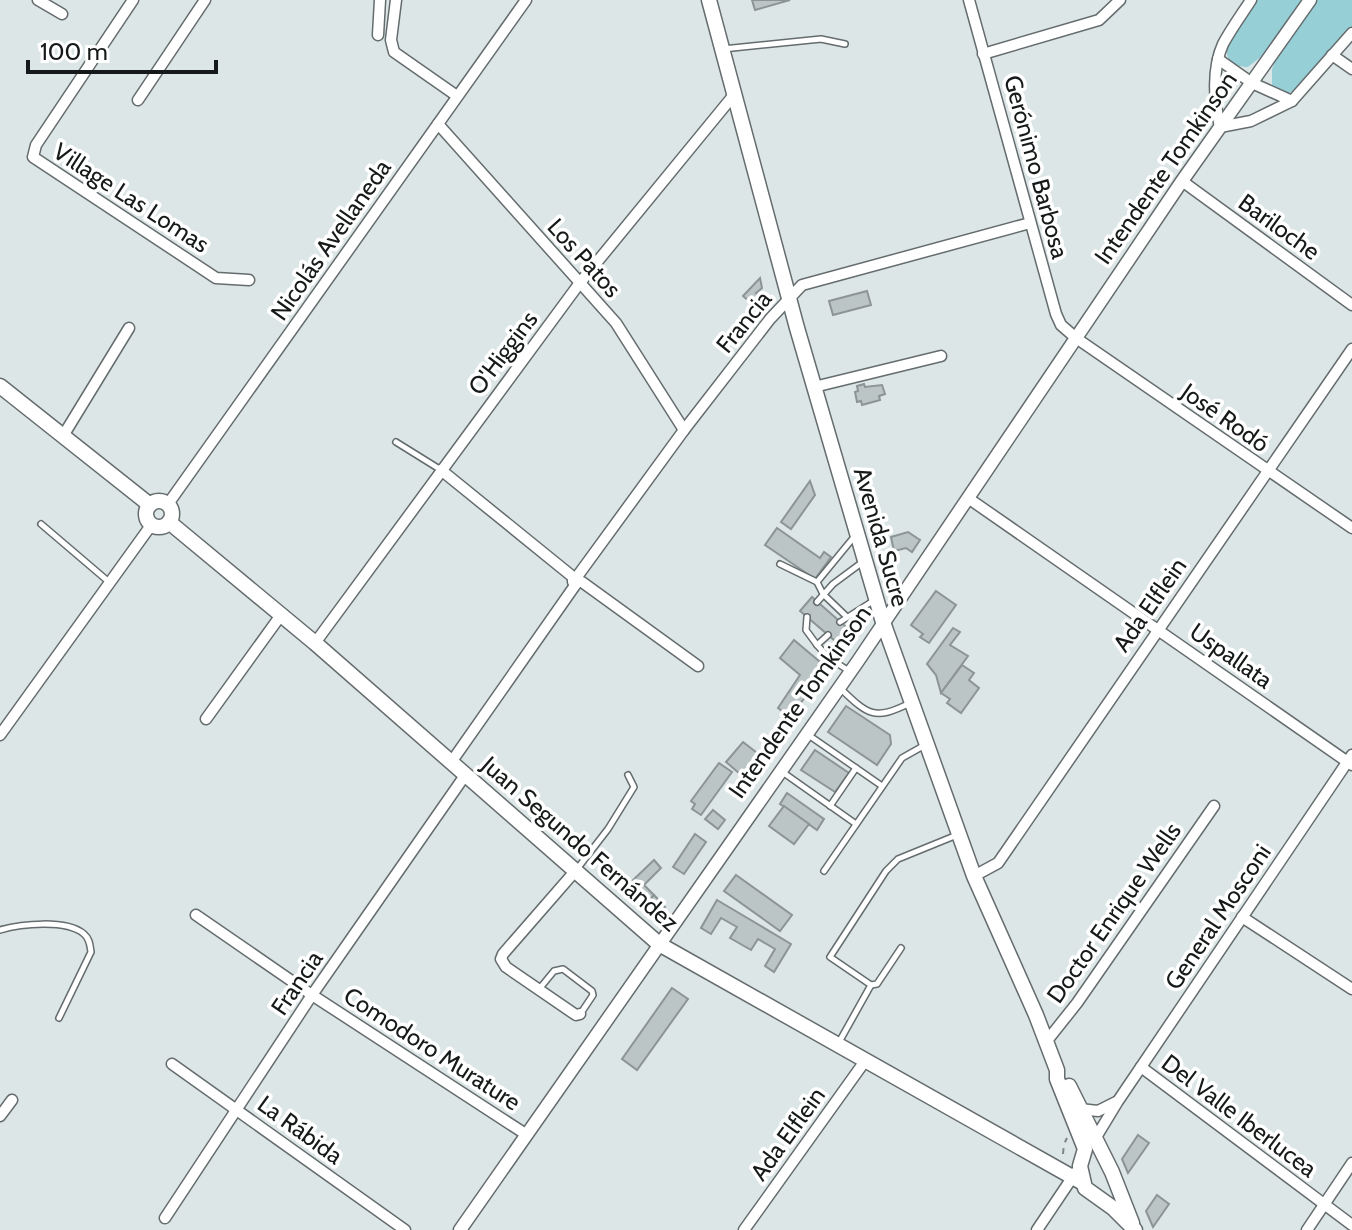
<svg xmlns="http://www.w3.org/2000/svg" width="1352" height="1230" font-family="Cabin,sans-serif">
<style>
.green{fill:#97cfd7}
.building{fill:#bcc5c6;stroke:#8c9495;stroke-width:2}
.lines{fill:none;stroke-linecap:round;stroke-linejoin:round}
.service-casing{stroke:#656c6d;stroke-width:8}
.minor-casing{stroke:#656c6d;stroke-width:13}
.tertiary-casing{stroke:#656c6d;stroke-width:15}
.secondary-casing{stroke:#656c6d;stroke-width:17}
.path{stroke:#7e8585;stroke-width:2;stroke-dasharray:6 6;stroke-linecap:butt}
.service{stroke:#fff;stroke-width:5}
.minor{stroke:#fff;stroke-width:10}
.tertiary{stroke:#fff;stroke-width:12}
.secondary{stroke:#fff;stroke-width:14}
.labels{text-anchor:middle;stroke-width:7;stroke-linejoin:round;paint-order:stroke}
.street-label{font-size:24px;fill:#161919;stroke:#fff}
</style>
<rect width="100%" height="100%" fill="#dde6e7"/>
<g class="green">
<path d="M1256 0H1302L1263 55 1248 67C1202 65 1244 17 1256 0Z"/>
<path d="M1317 0H1352V29L1296 89 1287 94 1272 87V69L1275 61Z"/>
</g>
<g class="building">
<path d="M752 0H790L755 10Z"/>
<path d="M760 278 762 288 756 293 766 302 759 310 743 296Z"/>
<path d="M867 291 871 305 833 315 829 301Z"/>
<path d="M864 384 865 387 882 385 885 394 879 396 880 400 862 405 861 401 857 402 855 392 858 391 857 386Z"/>
<path d="M810 481 815 495 791 529 781 522Z"/>
<path d="M777 528 820 558 824 552 831 557 815 579 765 545Z"/>
<path d="M908 532 920 540 912 552 906 548 894 551 891 537Z"/>
<path d="M936 591 956 605 929 643 920 637 923 634 911 625Z"/>
<path d="M812 597 853 633 841 646 800 611Z"/>
<path d="M953 628 960 632 950 645 968 656 941 693 936 675 927 664Z"/>
<path d="M794 640 826 667 796 710 791 707 786 714 778 708 800 675 780 658Z"/>
<path d="M962 665 974 673 969 680 979 688 961 713 947 703 950 699 941 693Z"/>
<path d="M846 706 890 735 891 744 877 765 828 732Z"/>
<path d="M743 742 765 759 747 780 726 762Z"/>
<path d="M815 750 849 773 835 792 801 770Z"/>
<path d="M719 763 732 772 701 815 692 809 695 804 691 801Z"/>
<path d="M787 793 824 819 817 830 780 804Z"/>
<path d="M784 806 809 824 794 844 769 826Z"/>
<path d="M713 810 725 820 718 829 705 819Z"/>
<path d="M695 834 706 842 684 874 673 867Z"/>
<path d="M654 860 661 868 644 885 654 895 648 902 630 883Z"/>
<path d="M736 875 792 915 780 931 724 891Z"/>
<path d="M654 895 665 907 659 913 648 902Z"/>
<path d="M717 900 791 944 774 972 765 966 775 949 758 939 751 950 730 938 737 927 721 918 711 934 701 928Z"/>
<path d="M672 988 688 999 637 1070 622 1059Z"/>
<path d="M1138 1135 1149 1143 1128 1173 1122 1159Z"/>
<path d="M1157 1195 1169 1204 1153 1227 1146 1211Z"/>
</g>
<g class="lines">
<g class="service-casing">
<g id="service">
<path d="M723 49 821 39 845 44"/>
<path d="M396 442 441 470"/>
<path d="M41 524 109 582"/>
<path d="M780 564 817 582"/>
<path d="M817 602 833 584 864 561"/>
<path d="M807 617 806 630 817 645"/>
<path d="M847 617 823 594 817 582 854 537"/>
<path d="M840 622 873 601"/>
<path d="M828 635 817 645 829 658 849 671"/>
<path d="M840 688C868 715 874 721 910 703"/>
<path d="M807 734 882 786"/>
<path d="M781 771 856 824"/>
<path d="M830 806 856 768"/>
<path d="M577 869 608 829 634 787 628 775"/>
<path d="M824 871 902 758 925 745"/>
<path d="M0 930C21 924 66 919 84 934 90 939 90 946 91 952L59 1018"/>
<path d="M871 985 877 984 901 948"/>
<path d="M540 988 554 971 563 969 592 991 593 995 581 1013"/>
<path d="M838 1044 871 985 830 957 886 871 898 859 957 835"/>
</g>
</g>
<g class="minor-casing">
<g id="minor">
<path d="M38 0 62 14"/>
<path d="M133 0 36 145 33 157 216 278 249 280"/>
<path d="M396 0 391 40 394 52 457 96"/>
<path d="M969 0 1056 314 1061 325 1076 338 1352 528"/>
<path d="M1251 0C1242 14 1231 29 1223 44 1212 68 1214 102 1220 127L1251 121 1292 101 1352 33"/>
<path d="M378 35 380 0"/>
<path d="M983 54 1099 20 1120 0"/>
<path d="M1332 55 1352 69"/>
<path d="M1218 59 1252 83 1292 101"/>
<path d="M138 100 205 0"/>
<path d="M438 124 616 323 684 430"/>
<path d="M1182 181 1352 305"/>
<path d="M814 387 941 356"/>
<path d="M63 436 129 328"/>
<path d="M441 470 573 577V582L576 584"/>
<path d="M968 498 1352 765"/>
<path d="M168 504 526 0"/>
<path d="M579 574 684 430 770 319 802 285 1030 223"/>
<path d="M582 582 698 666"/>
<path d="M315 643 579 284 733 96"/>
<path d="M206 719 281 615"/>
<path d="M0 735 152 524"/>
<path d="M452 761 576 584"/>
<path d="M577 869 503 954 501 959 506 967 576 1015 580 1014"/>
<path d="M974 876 998 863 1352 349"/>
<path d="M196 915 312 995 527 1135"/>
<path d="M1242 917 1352 989"/>
<path d="M1046 1042 1077 1003 1214 806"/>
<path d="M172 1064 405 1230"/>
<path d="M1141 1067 1352 1225"/>
<path d="M1080 1109 1098 1111 1116 1102"/>
<path d="M0 1116 12 1100"/>
<path d="M1095 1139 1118 1101 1352 755"/>
<path d="M165 1218 312 995 466 774"/>
<path d="M744 1230 865 1061"/>
<path d="M1037 1230 1076 1172"/>
<path d="M1307 1230 1352 1163"/>
</g>
</g>
<g class="tertiary-casing">
<path id="tertiary" d="M460 1230 858 661 1182 181 1310 0"/>
</g>
<g class="secondary-casing">
<g id="secondary">
<path d="M709 0 797 328 883 622 974 876 1036 1015 1057 1070V1079L1085 1149 1080 1166 1085 1188 1113 1208 1135 1230"/>
<path d="M0 386 150 505"/>
<circle cx="159" cy="514" r="13"/>
<path d="M169 522 315 643 659 944 1083 1183"/>
<path d="M1069 1086 1112 1172 1132 1223"/>
</g>
</g>
<path class="path" d="M1063 1154 1064 1144 1067 1138"/>
<use href="#service" class="service"/>
<use href="#minor" class="minor"/>
<use href="#tertiary" class="tertiary"/>
<use href="#secondary" class="secondary"/>
</g>
<g class="labels">
<g class="street-label">
<text transform="translate(1036 167) rotate(75)" y="8">Gerónimo Barbosa</text>
<text transform="translate(1166 168) rotate(-55)" y="8">Intendente Tomkinson</text>
<text transform="translate(131 198) rotate(33)" y="8">Village Las Lomas</text>
<text transform="translate(1279 227) rotate(36)" y="8">Bariloche</text>
<text transform="translate(331 240) rotate(-55)" y="8">Nicolás Avellaneda</text>
<text transform="translate(584 258) rotate(48)" y="8">Los Patos</text>
<text transform="translate(744 322) rotate(-51)" y="8">Francia</text>
<text transform="translate(503 353) rotate(-53)" y="8">O'Higgins</text>
<text transform="translate(1225 418) rotate(35)" y="8">José Rodó</text>
<text transform="translate(881 537) rotate(74)" y="8">Avenida Sucre</text>
<text transform="translate(1150 605) rotate(-55)" y="8">Ada Elflein</text>
<text transform="translate(1231 656) rotate(35)" y="8">Uspallata</text>
<text transform="translate(800 702) rotate(-55)" y="8">Intendente Tomkinson</text>
<text transform="translate(580 844) rotate(41)" y="8">Juan Segundo Fernández</text>
<text transform="translate(1114 913) rotate(-55)" y="8">Doctor Enrique Wells</text>
<text transform="translate(1218 917) rotate(-56)" y="8">General Mosconi</text>
<text transform="translate(297 983) rotate(-56)" y="8">Francia</text>
<text transform="translate(432 1049) rotate(33)" y="8">Comodoro Murature</text>
<text transform="translate(1239 1116) rotate(37)" y="8">Del Valle Iberlucea</text>
<text transform="translate(300 1130) rotate(36)" y="8">La Rábida</text>
<text transform="translate(788 1134) rotate(-54)" y="8">Ada Elflein</text>
</g>
</g>
<path d="M28 60v12h188v-12" fill="none" stroke="#161919" stroke-width="4"/>
<text x="40" y="60" font-size="24" fill="#161919" stroke="#ffffff" stroke-width="6" paint-order="stroke">100 m</text>
</svg>
